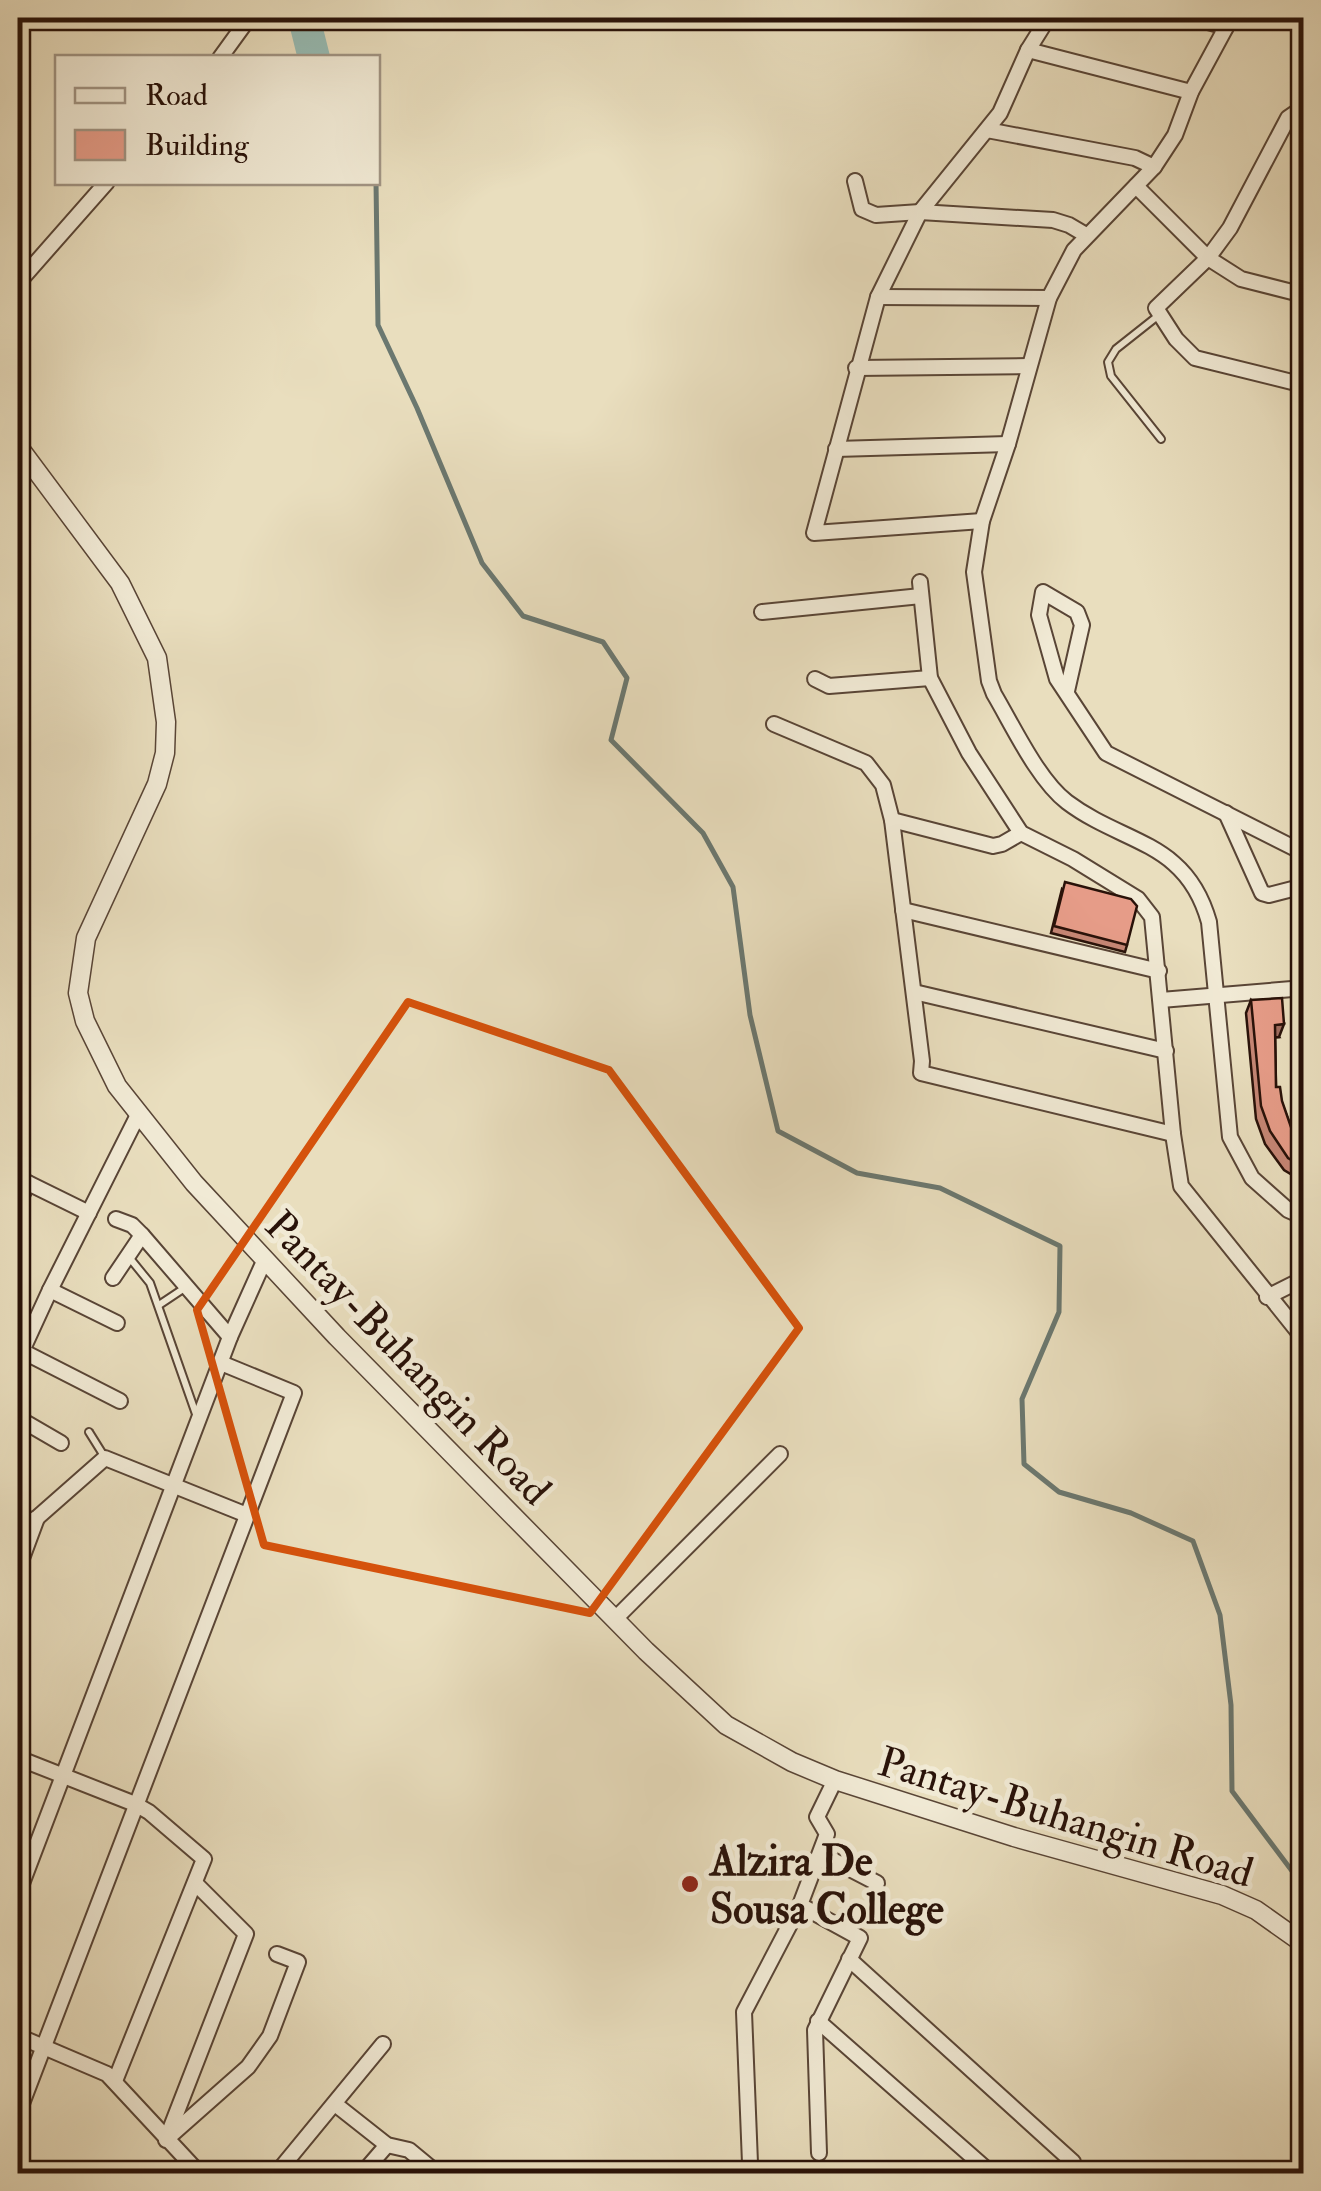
<svg xmlns="http://www.w3.org/2000/svg" width="1321" height="2191" font-family="'IM FELL Double Pica',serif">
<style>
.lines{fill:none;stroke-linecap:round;stroke-linejoin:round}
.stream{stroke:#6b7870;stroke-width:5}
.river{stroke:#97bcb4;stroke-width:32}
.service-casing{stroke:#594536;stroke-width:10}
.minor-casing{stroke:#594536;stroke-width:18}
.tertiary-casing{stroke:#594536;stroke-width:21}
.service{stroke:#f1ead5;stroke-width:6}
.minor{stroke:#f1ead5;stroke-width:14}
.tertiary{stroke:#f1ead5;stroke-width:18}
.wall{fill:#c68675;stroke:#291209;stroke-width:2.5}
.shaded-wall{fill:#a16d5f;stroke:#291209;stroke-width:2.5}
.building{fill:#e69c88;stroke:#291209;stroke-width:2.5}
.marked{fill:none;stroke:#d5520c;stroke-width:8;stroke-linejoin:round}
.poi-dot{fill:#8f2418;stroke:#f1ead5;stroke-width:4}
.labels{text-anchor:middle;stroke-width:10;stroke-linejoin:round;paint-order:stroke}
.street-label{font-size:42px;fill:#291209;stroke:#f1ead5}
.poi-label{font-size:42px;font-weight:bold;fill:#291209;stroke:#f1ead5;text-anchor:start}
</style>
<rect width="100%" height="100%" fill="#e9debe"/>
<filter id="stains"><feTurbulence type="fractalNoise" baseFrequency=".002" numOctaves="4"/><feColorMatrix values="0 0 0 0 .2 0 0 0 0 .09 0 0 0 0 .02 0 0 0 .5 -.17"/></filter>
<radialGradient id="worn" r=".72"><stop offset=".6" stop-color="#630" stop-opacity="0"/><stop offset="1" stop-color="#630" stop-opacity=".3"/></radialGradient>
<g class="lines">
<g class="stream">
<path d="M376 182 378 325 417 408 482 563 523 616 603 642 627 678 611 740 703 833 733 887 750 1015 778 1131 857 1173 940 1188 1060 1246 1059 1312 1022 1399 1024 1464 1059 1492 1131 1513 1193 1541 1220 1615 1231 1705 1232 1791 1304 1887"/>
<path d="M745 2174 794 2169 816 2173 844 2168 851 2174"/>
<path d="M890 2174 892 2167 898 2174"/>
</g>
<path class="river" d="M304 18 314 58"/>
<g class="service-casing">
<g id="service">
<path d="M1159 315 1116 349 1108 362 1111 376 1161 439"/>
<path d="M128 1256 150 1283 197 1417"/>
<path d="M159 1305 186 1287"/>
<path d="M89 1432 104 1456"/>
</g>
</g>
<g class="minor-casing">
<g id="minor">
<path d="M1194 18 1226 27"/>
<path d="M1231 18 1191 92 1175 135 1154 167 1074 250 1049 298 1008 444 982 521 974 572 989 681 994 694C1013 726 1038 780 1067 802 1124 845 1186 840 1209 922L1230 1137 1252 1178 1288 1210 1304 1217"/>
<path d="M1028 50 1191 92"/>
<path d="M220 58 249 18"/>
<path d="M1304 107 1288 118 1230 228 1208 258 1156 308 1176 339 1195 358 1304 385"/>
<path d="M987 130 1135 158 1154 167"/>
<path d="M855 181 862 209 876 215 920 212 1053 220 1069 225 1086 235"/>
<path d="M1136 186 1208 258 1241 279 1304 295"/>
<path d="M18 283 107 182"/>
<path d="M878 297 1049 298"/>
<path d="M856 368 1029 366"/>
<path d="M836 449 1008 444"/>
<path d="M982 521 814 533 878 297 920 212 1000 113 1028 50 1048 18"/>
<path d="M920 582 930 678 969 753 1021 833 1073 859 1138 899 1152 917 1173 1134 1181 1186 1304 1339"/>
<path d="M762 612 921 596"/>
<path d="M815 679 829 686 930 678"/>
<path d="M1067 691 1082 625 1077 612 1043 592 1039 615 1057 679 1106 753 1304 853"/>
<path d="M774 724 866 763 883 785 892 820 922 1061 921 1073 1173 1134"/>
<path d="M1226 813 1262 893 1269 895 1304 886"/>
<path d="M892 820 993 846 1002 844 1021 833"/>
<path d="M903 910 1159 971"/>
<path d="M914 992 1166 1051"/>
<path d="M1161 1000 1304 988"/>
<path d="M18 1178 28 1183 18 1204"/>
<path d="M28 1183 89 1213"/>
<path d="M116 1219 132 1225 142 1235 230 1337"/>
<path d="M113 1278 142 1235"/>
<path d="M50 1290 138 1115"/>
<path d="M1267 1297 1293 1284 1304 1283"/>
<path d="M117 1323 50 1290 22 1351 120 1401"/>
<path d="M18 1418 61 1443"/>
<path d="M18 1530 38 1517 105 1458 247 1515"/>
<path d="M18 1569 37 1518"/>
<path d="M615 1619 780 1454"/>
<path d="M18 1758 135 1804 149 1812 204 1859 115 2081"/>
<path d="M821 1854 877 1883"/>
<path d="M18 1894 230 1337 265 1259"/>
<path d="M800 1905 860 1938 815 2030 819 2153"/>
<path d="M849 1959 1073 2162"/>
<path d="M818 2021 992 2174"/>
<path d="M18 2036 107 2074 200 2174"/>
<path d="M335 2104 387 2145 409 2150 438 2174"/>
<path d="M18 2114 294 1393 221 1363"/>
<path d="M170 2136 248 2067 270 2036 298 1962 277 1954"/>
<path d="M166 2140 246 1934 195 1883"/>
<path d="M750 2163 744 2012 800 1905 827 1834 817 1817 835 1780"/>
<path d="M276 2174 383 2044"/>
<path d="M362 2174 387 2145"/>
</g>
</g>
<g class="tertiary-casing">
<path id="tertiary" d="M18 446 120 583 157 658 166 722 165 753 157 784 86 938 78 993 85 1021 117 1086 194 1183 337 1337 646 1651 726 1725 792 1762 835 1780 1014 1837 1222 1895 1256 1910 1304 1944"/>
</g>
<use href="#service" class="service"/>
<use href="#minor" class="minor"/>
<use href="#tertiary" class="tertiary"/>
</g>
<g class="wall">
<path d="M1062 889 1127 945 1125 952 1051 933Z"/>
<path d="M1251 1000 1279 1037H1275L1276 1087 1292 1130 1304 1122V1182L1284 1170 1265 1144 1256 1119 1246 1013Z"/>
</g>
<path class="shaded-wall" d="M1284 1024 1279 1037 1270 1038 1275 1025Z"/>
<g class="building">
<path d="M1065 882 1131 899 1137 906 1127 945 1054 926Z"/>
<path d="M1282 998 1284 1024 1275 1025 1276 1087H1280L1282 1101 1292 1130 1304 1122V1167L1288 1158 1270 1131 1261 1106 1251 1000Z"/>
</g>
<path class="marked" d="M408 1002 609 1070 799 1328 590 1613 264 1545 197 1310Z"/>
<circle class="poi-dot" cx="690" cy="1884" r="10"/>
<g class="labels">
<g class="street-label">
<text transform="translate(409 1357) rotate(46)" y="15">Pantay-Buhangin Road</text>
<text transform="translate(1066 1816) rotate(17)" y="15">Pantay-Buhangin Road</text>
</g>
<g class="poi-label">
<text x="710" y="1875">Alzira De<tspan x="710" dy="48">Sousa College</tspan></text>
</g>
</g>
<rect width="1321" height="2191" fill="none" stroke="#e9debe" stroke-width="60"/>
<rect x="20" y="20" width="1281" height="2151" fill="none" stroke="#291209" stroke-width="5"/>
<rect x="30" y="30" width="1261" height="2131" fill="none" stroke="#291209" stroke-width="2.5"/>
<rect x="55" y="55" width="325" height="130" fill="#f1ead5" stroke="#a19483" stroke-width="2.5"/>
<rect x="75" y="88" width="50" height="15" fill="#f1ead5" stroke="#a19483" stroke-width="2.5"/>
<text x="145" y="105" font-size="30" fill="#291209">Road</text>
<rect x="75" y="130" width="50" height="30" fill="#e69c88" stroke="#a19483" stroke-width="2.5"/>
<text x="145" y="155" font-size="30" fill="#291209">Building</text>
<rect width="100%" height="100%" filter="url(#stains)"/>
<rect width="100%" height="100%" fill="url(#worn)"/>
</svg>
